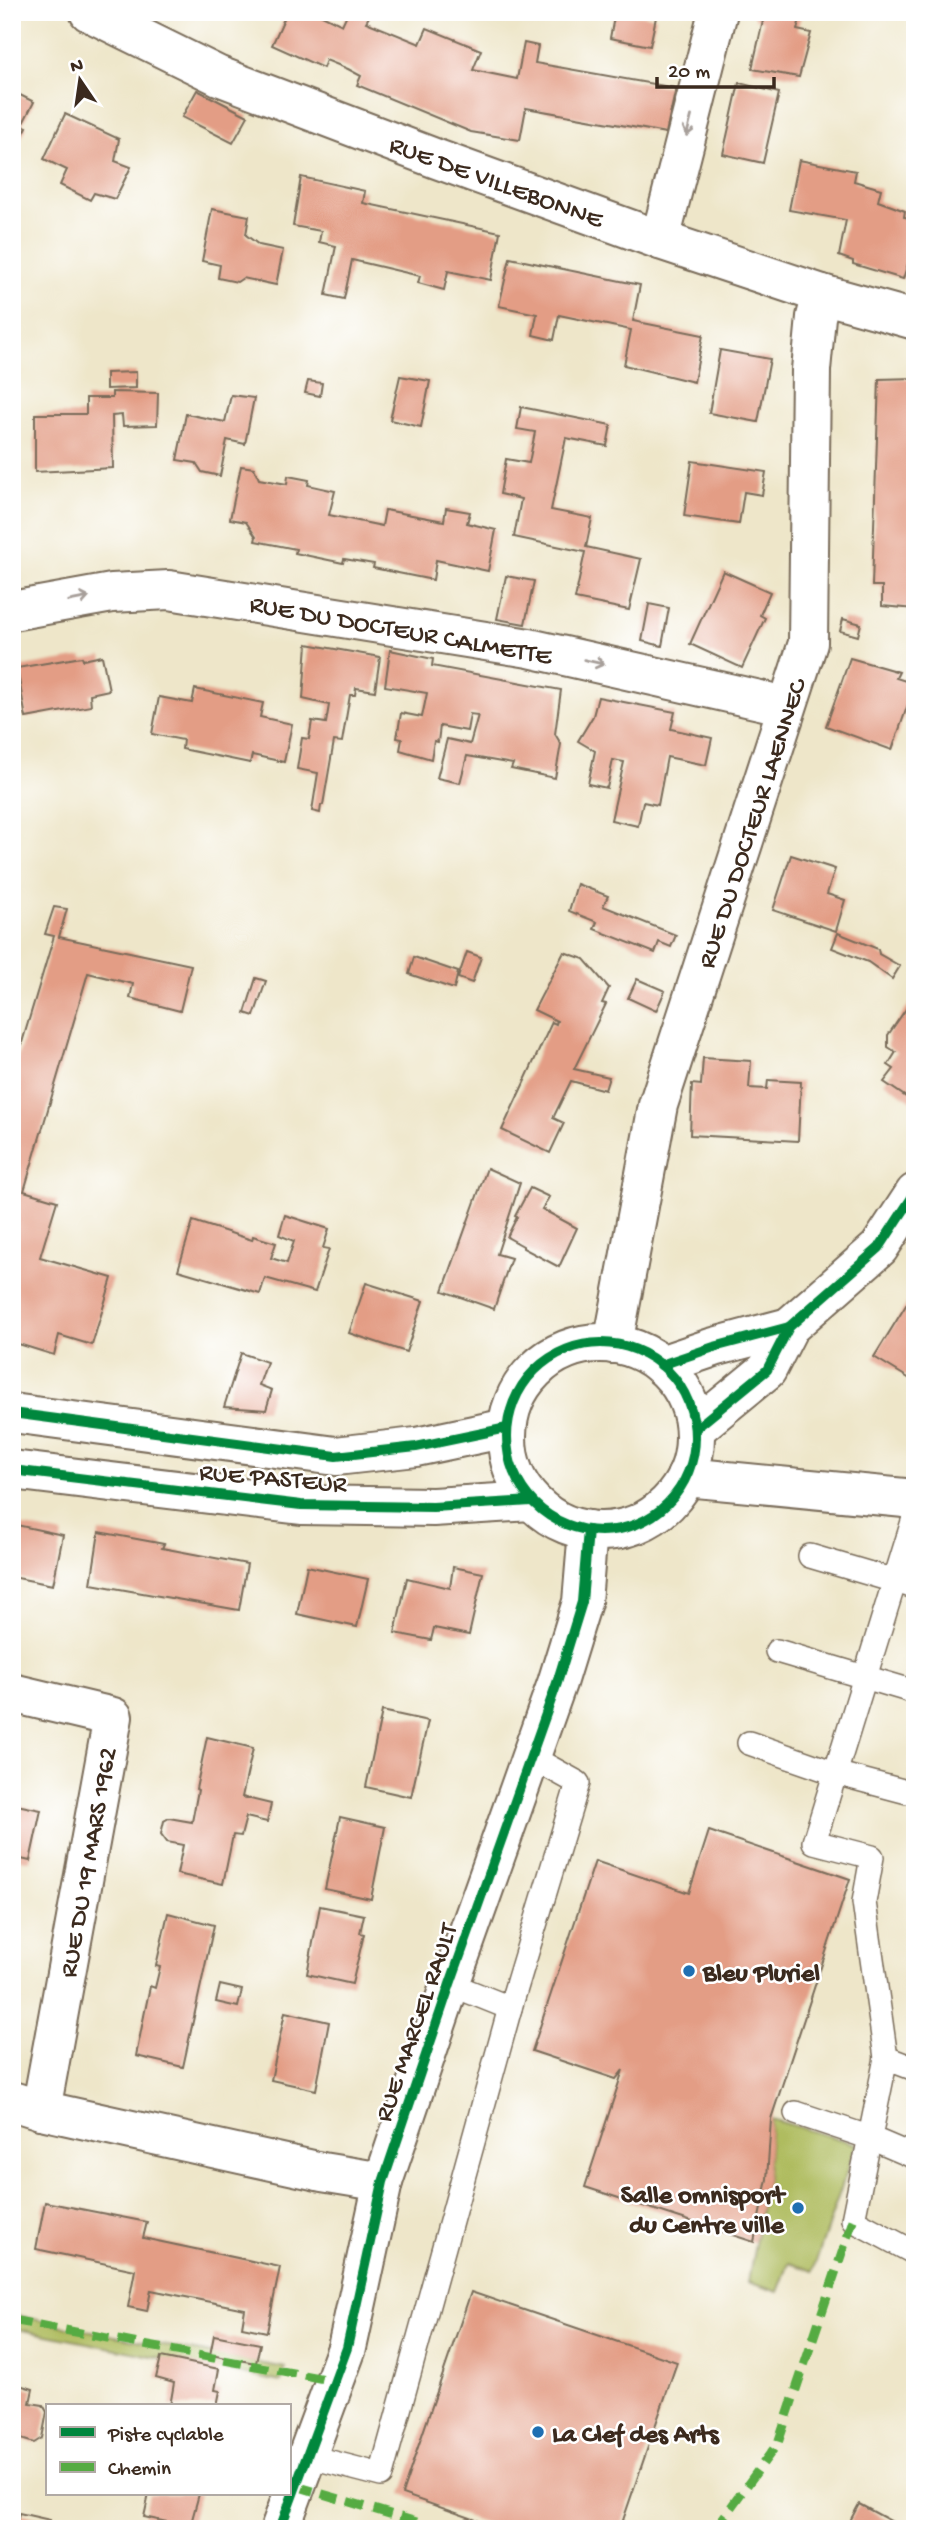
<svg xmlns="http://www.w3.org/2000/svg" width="927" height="2541" font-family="'Gochi Hand',sans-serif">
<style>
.green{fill:#afbc5e;stroke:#75733e;stroke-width:2}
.building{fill:#e39d85}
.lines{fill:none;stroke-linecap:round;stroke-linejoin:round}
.lane-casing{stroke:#7a6c5a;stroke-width:26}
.street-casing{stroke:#7a6c5a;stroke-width:42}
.secondary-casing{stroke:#7a6c5a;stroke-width:42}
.lane{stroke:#fff;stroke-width:23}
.street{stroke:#fff;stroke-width:38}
.secondary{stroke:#fff;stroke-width:38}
.quiet{stroke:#55ab43;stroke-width:9;stroke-dasharray:18 9;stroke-linecap:butt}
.cycleway-casing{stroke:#fff;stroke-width:15}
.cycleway{stroke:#00873e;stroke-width:10}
.oneway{stroke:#a79f9a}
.poi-dot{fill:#1f6fb2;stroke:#fff;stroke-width:2.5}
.labels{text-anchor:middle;stroke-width:5;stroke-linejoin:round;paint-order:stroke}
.street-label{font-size:26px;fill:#3b2a1e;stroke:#fff}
.poi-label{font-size:26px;font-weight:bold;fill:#3b2a1e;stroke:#fff;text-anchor:start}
</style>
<rect width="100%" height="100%" fill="#fff"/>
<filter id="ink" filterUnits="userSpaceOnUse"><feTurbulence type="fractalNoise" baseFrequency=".0143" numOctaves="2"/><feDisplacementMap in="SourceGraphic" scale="14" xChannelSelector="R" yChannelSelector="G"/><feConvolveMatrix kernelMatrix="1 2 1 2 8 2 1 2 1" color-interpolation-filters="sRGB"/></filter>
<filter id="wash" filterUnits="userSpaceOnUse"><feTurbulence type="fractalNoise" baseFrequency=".00686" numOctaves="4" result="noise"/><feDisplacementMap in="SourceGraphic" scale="28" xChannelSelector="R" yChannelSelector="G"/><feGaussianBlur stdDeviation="1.57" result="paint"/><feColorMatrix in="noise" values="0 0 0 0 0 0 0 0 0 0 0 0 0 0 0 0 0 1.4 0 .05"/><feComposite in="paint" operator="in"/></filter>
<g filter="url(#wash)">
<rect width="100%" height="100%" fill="#eee6c9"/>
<g class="green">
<path d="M771 2119 856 2144 813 2271 789 2263 778 2292 748 2282 767 2179Z"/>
<path d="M12 2314 72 2328 286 2368 281 2382 12 2328Z"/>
</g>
<g id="blocks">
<g class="building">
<path d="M287 12H316L342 25 348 12H363L370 15 366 22 420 44 427 28 481 50 473 70 517 79 524 43 538 46 535 63 676 88 666 133 526 108 520 140 471 132 357 85 361 76 348 69 326 60 323 68 272 45Z"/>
<path d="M615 12 656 17 650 46 610 38Z"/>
<path d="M755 12H802L797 30 811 33 799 77 752 69 763 21 754 18Z"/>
<path d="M739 83 779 93 763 163 723 154Z"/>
<path d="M197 90 248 116 233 143 182 117Z"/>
<path d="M12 91 34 102 22 125 27 127 12 155Z"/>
<path d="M65 114 119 139 115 161 131 167 115 199 94 193 90 200 60 185 67 170 44 159Z"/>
<path d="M799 160 856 171 854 181 881 189 878 201 905 211 904 217 915 219V241L903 279 853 264V261L839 256 846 220 789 210Z"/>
<path d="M301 177 365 191 363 203 500 232 491 280 448 271 444 290 418 283 420 276 352 260 344 299 326 295 336 246 319 242 321 231 293 226Z"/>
<path d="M212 209 249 216 246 235 259 245 283 250 276 285 243 278 237 282 218 278 220 265 202 261Z"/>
<path d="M510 258 640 285 633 321 703 335 694 382 624 365 631 330 559 315 554 340 533 335 537 314 499 306Z"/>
<path d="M720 350 770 359 758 422 709 413Z"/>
<path d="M136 372V388L106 389V373Z"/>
<path d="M400 376 430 381 421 427 390 420Z"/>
<path d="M915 378V609L882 606V586H872L879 379Z"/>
<path d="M308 381 322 383 320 396 305 393Z"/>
<path d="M112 392 158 393 157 425 123 426 122 415 112 416 113 468 35 472V414H86V398H112Z"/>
<path d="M231 395 254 398 245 444 227 440 220 476 202 472 196 463 177 460 186 414 225 422Z"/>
<path d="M521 407 611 425 607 446 566 438 551 510 592 518 586 547 641 559 629 610 575 599 585 552 514 537 521 499 500 494 506 459 529 463 535 432 517 429Z"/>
<path d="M692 461 766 472 762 495 744 492 739 524 684 516Z"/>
<path d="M241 466 254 468 259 479 287 484 288 476 309 480 308 485 335 491 329 515 382 526 385 510 444 521 446 508 470 512 467 523 496 530 488 571 436 560 433 580 373 568 374 564 344 559 343 563 295 553 296 549 255 541 256 537 246 522 230 519Z"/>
<path d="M723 571 770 592 760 615 765 618 742 668 690 644Z"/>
<path d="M506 576 534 581 525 624 497 619Z"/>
<path d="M649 604 669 608 662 646 642 641Z"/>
<path d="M843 619 861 624 858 636 840 631Z"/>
<path d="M307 644 380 657 375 691 356 688 355 695H350L342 742 334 741 323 805H321L320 813 312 811 318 773 297 769 302 738 309 739 312 721 326 723 329 705 303 699Z"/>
<path d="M390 650 433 659 432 666 561 690 555 734 561 744 555 778 511 769 513 764 467 756 460 783 437 778 447 739 470 744 478 715 470 714 467 731 440 726 438 742 434 741 431 759 400 750 402 739 397 738 401 713 422 717 427 693 385 686Z"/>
<path d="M102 656 109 690 90 694 91 706 26 718 17 668 82 657 83 660Z"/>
<path d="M850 658 899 672 896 678 915 684 892 750 826 726Z"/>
<path d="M195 689 263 703 260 717 292 724 284 762 252 755 250 763 182 749 183 740 152 734 159 697 192 703Z"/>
<path d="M598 697 675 712 671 729 712 738 706 765 667 757 658 805 643 802 638 826 611 820 624 762 613 760 607 788 588 784 595 751 578 741 593 716Z"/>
<path d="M791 855 835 869 827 894 845 900 836 931 773 910Z"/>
<path d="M577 884 608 896 603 906 676 935 671 947 659 942 655 953 594 929 597 922 569 911Z"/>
<path d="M54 907 67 909 59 937 191 965 180 1011 130 998 133 984 88 973 24 1191 57 1201 40 1257 112 1278 92 1345 59 1335 54 1355 12 1342V1076L54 936 45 934Z"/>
<path d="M838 933 878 949 879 954 900 966 892 979 868 962 832 948Z"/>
<path d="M467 952 481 957 472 983 458 978Z"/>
<path d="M564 952 584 959 609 988 602 1003 606 1004 574 1069 609 1077 605 1090 571 1081 553 1118 564 1123 550 1153 502 1130 552 1022 556 1024 557 1021 534 1010Z"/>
<path d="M414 957 458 972 454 989 409 974Z"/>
<path d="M256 978 266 981 254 1016 245 1013Z"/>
<path d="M637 979 665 991 656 1011 628 998Z"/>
<path d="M915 996V1103L884 1082 894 1069 888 1065 896 1052 888 1047V1035Z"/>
<path d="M703 1058 751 1061 749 1088 767 1089 768 1080 801 1082 798 1141 690 1135 692 1084 701 1085Z"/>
<path d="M487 1168 520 1183 497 1254 511 1258 494 1309 443 1291Z"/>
<path d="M530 1188 549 1197 542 1209 577 1228 559 1267 523 1248V1246L507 1237 517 1217 515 1216Z"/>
<path d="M285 1215 329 1229 323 1248 329 1249 315 1292 265 1278 260 1294 178 1270 193 1221 252 1240 253 1236 276 1243 271 1258 287 1263 294 1241 279 1235Z"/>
<path d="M366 1283 423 1301 406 1352 349 1333Z"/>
<path d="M908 1302 915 1306V1382L874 1357Z"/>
<path d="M241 1353 267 1362 259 1385 272 1390 266 1410 224 1407Z"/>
<path d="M12 1524 63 1535 53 1585 12 1577Z"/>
<path d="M99 1532 164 1544 162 1548 247 1564 239 1610 91 1584Z"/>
<path d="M307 1566 368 1579 357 1627 297 1614Z"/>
<path d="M453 1567 483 1573 469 1635 434 1628 431 1640 395 1633 407 1578 450 1588Z"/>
<path d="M382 1711 428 1721 411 1797 366 1787Z"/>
<path d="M207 1737 253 1748 242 1797 271 1804 267 1822 246 1817 241 1836 233 1835 223 1884 177 1874 183 1845 167 1842 161 1834 164 1821 169 1818 192 1822 198 1790 196 1789Z"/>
<path d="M12 1804 41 1810 30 1861 12 1857Z"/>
<path d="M340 1817 385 1827 371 1899 325 1889Z"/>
<path d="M709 1831 850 1879 771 2119 767 2179 754 2242 585 2187 623 2070 616 2079 532 2051 595 1861 689 1893Z"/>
<path d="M320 1906 364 1915 360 1933 364 1934 352 1984 307 1974Z"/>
<path d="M168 1913 214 1925 183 2067 136 2056 150 1986 155 1988 160 1967 156 1966Z"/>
<path d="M220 1985 242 1990 238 2007 216 2002Z"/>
<path d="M285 2012 329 2022 316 2090 271 2080Z"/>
<path d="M45 2202 147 2222 143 2238 280 2267 267 2332 242 2327 245 2309 151 2290 147 2311 128 2307 135 2270 36 2249Z"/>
<path d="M471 2292 677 2362 620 2529H502L402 2494Z"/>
<path d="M214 2335 260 2344 256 2363 210 2355Z"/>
<path d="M161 2357 219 2369 215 2390 220 2391 217 2406H170L174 2383 156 2378Z"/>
<path d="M12 2383 33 2389 30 2403 43 2405 47 2412 42 2438 34 2443 21 2439 22 2433 12 2431Z"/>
<path d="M149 2494H199L190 2527 144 2517Z"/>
<path d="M859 2504 898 2525 896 2529H850L851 2519Z"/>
<path d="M19 2513 50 2520 48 2529H15Z"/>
</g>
</g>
</g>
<g filter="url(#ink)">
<use href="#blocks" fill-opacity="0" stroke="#7a6c5a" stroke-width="2"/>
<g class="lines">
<g class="lane-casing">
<g id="lane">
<path d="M915 1515 814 1842 872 1857 864 1902 886 2058 915 2069"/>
<path d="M810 1556 915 1587"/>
<path d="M777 1651 915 1692"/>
<path d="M749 1743 835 1773 907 1792"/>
<path d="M450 1984 510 2008"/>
<path d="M886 2058 853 2220 915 2253"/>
<path d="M796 2113 868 2137 915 2157"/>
<path d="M307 2456 381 2475 510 2008 578 1783 531 1757"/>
</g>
</g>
<g class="street-casing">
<g id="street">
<path d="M660 240 718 12"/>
<path d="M12 611 112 593 169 590 529 648 786 706"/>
<path d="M613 1344 658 1105 808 643 811 370 816 317 822 294"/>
<path d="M686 1477 915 1499"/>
<path d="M12 1693 113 1717 41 2110"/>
<path d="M12 2101 41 2110 322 2172 383 2182"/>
</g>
</g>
<g class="secondary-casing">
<g id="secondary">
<path d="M89 12 219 76 437 159 660 240 822 294 915 320"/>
<circle cx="601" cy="1437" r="94"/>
<path d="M661 1365 714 1347 789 1327"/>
<path d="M12 1413 336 1456 416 1447 507 1428"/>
<path d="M695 1429 767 1370 789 1327 879 1248 915 1193"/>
<path d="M12 1470 301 1505 433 1507 531 1501"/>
<path d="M280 2529 347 2348 383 2182 450 1984 557 1683 582 1602 588 1530"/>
</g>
</g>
<use href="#lane" class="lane"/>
<use href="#street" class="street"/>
<use href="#secondary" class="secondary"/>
<g class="quiet">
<path d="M12 2320 335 2381"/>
<path d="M296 2486 440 2529"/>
<path d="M715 2529 778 2443 853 2220"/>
</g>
<g class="cycleway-casing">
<g id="cycleway">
<circle cx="601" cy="1437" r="94"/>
<path d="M661 1365 714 1347 789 1327"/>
<path d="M12 1413 336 1456 416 1447 507 1428"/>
<path d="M695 1429 767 1370 789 1327 879 1248 915 1193"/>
<path d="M12 1470 301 1505 433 1507 531 1501"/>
<path d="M280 2529 347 2348 383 2182 450 1984 557 1683 582 1602 588 1530"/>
</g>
</g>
<use href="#cycleway" class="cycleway"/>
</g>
<defs><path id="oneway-shaft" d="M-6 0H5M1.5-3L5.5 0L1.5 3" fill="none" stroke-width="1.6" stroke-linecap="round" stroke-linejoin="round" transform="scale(1.75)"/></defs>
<g class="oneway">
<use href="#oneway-shaft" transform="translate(689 126) rotate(104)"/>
<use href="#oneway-shaft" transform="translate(79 599) rotate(-11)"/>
<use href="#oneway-shaft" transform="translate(594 662) rotate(13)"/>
</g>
</g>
<g class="poi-dot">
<circle cx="689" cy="1971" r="7"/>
<circle cx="798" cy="2208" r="7"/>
<circle cx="538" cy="2432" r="7"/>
</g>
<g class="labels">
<g class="street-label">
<text transform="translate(497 180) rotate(20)" y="9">RUE DE VILLEBONNE</text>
<text transform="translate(401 628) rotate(10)" y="9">RUE DU DOCTEUR CALMETTE</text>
<text transform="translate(750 823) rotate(-72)" y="9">RUE DU DOCTEUR LAENNEC</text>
<text transform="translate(273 1476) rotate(5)" y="9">RUE PASTEUR</text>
<text transform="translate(86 1862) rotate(-80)" y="9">RUE DU 19 MARS 1962</text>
<text transform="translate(414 2022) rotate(-71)" y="9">RUE MARCEL RAULT</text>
</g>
<g class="poi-label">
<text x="703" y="1980">Bleu Pluriel</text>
<text x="784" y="2202" text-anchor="end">Salle omnisport<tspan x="784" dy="30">du Centre ville</tspan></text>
<text x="552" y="2441">La Clef des Arts</text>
</g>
</g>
<rect width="927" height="2541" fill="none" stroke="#fff" stroke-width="42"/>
<rect x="46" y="2404" width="245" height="91" fill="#ffffff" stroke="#b1aaa5" stroke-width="2"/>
<rect x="60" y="2427" width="35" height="10" fill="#00873e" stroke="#b1aaa5" stroke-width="2"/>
<text x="108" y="2440" font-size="21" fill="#3b2a1e">Piste cyclable</text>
<rect x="60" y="2462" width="35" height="10" fill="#55ab43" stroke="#b1aaa5" stroke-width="2"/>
<text x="108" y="2474" font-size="21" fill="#3b2a1e">Chemin</text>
<g transform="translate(80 80) rotate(347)" stroke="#ffffff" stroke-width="5" paint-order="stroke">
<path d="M0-5L12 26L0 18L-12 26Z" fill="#3b2a1e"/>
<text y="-10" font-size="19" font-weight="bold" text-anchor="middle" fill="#3b2a1e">N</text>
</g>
<path d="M657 77v10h117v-10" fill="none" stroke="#3b2a1e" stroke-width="3.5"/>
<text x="668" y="77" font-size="21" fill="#3b2a1e" stroke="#ffffff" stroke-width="5" paint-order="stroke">20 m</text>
</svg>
